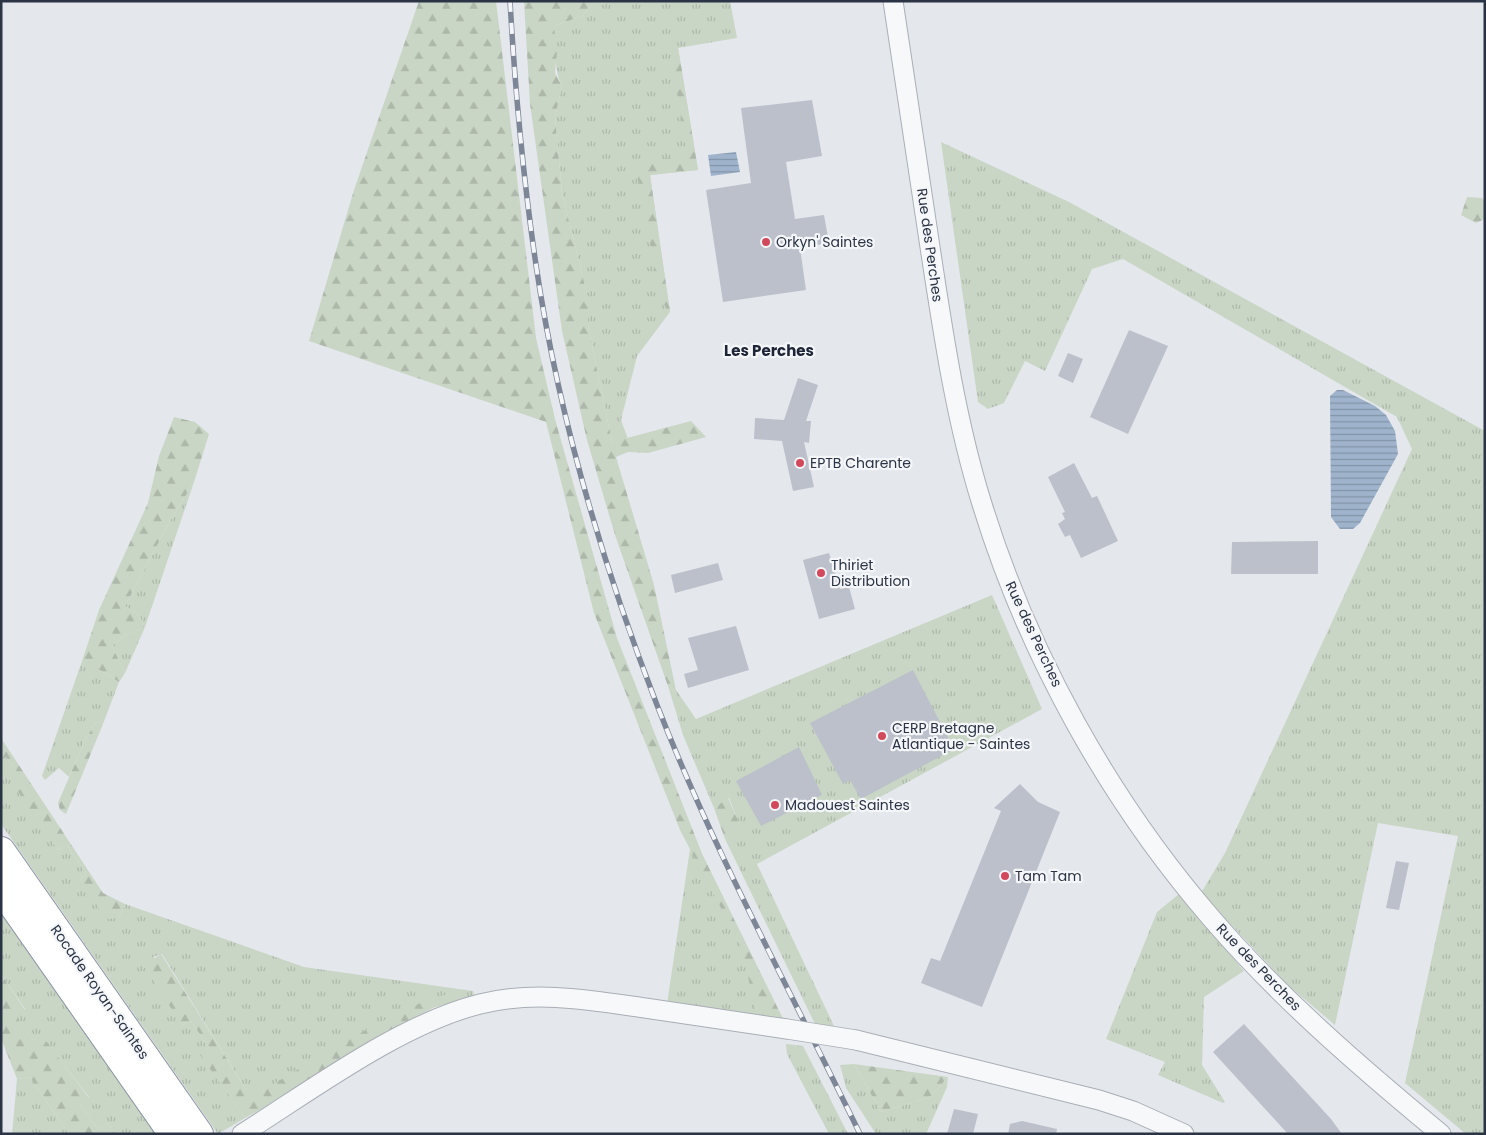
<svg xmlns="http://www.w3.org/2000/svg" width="1486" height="1135" font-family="Poppins,sans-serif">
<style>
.grass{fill:url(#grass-tufts)}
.forest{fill:url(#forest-firs)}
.water{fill:url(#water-rules)}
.building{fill:#bbc0ca}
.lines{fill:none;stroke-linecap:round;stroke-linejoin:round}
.minor-casing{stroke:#a9aeb7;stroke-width:21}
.highway-casing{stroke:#8b94a3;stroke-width:30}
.minor{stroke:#f7f8fa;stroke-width:19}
.highway{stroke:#fff;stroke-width:28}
.rail-casing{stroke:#7d8696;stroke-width:5.5}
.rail{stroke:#f4f6f9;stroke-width:4;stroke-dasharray:11;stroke-linecap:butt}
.minor-bridge-casing{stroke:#a9aeb7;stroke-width:21;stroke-linecap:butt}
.minor-bridge{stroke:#f7f8fa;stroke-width:19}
.poi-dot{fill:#d1495b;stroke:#f4f6f9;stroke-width:2}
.labels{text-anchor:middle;stroke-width:4.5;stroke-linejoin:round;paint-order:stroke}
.poi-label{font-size:14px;fill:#2b3445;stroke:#f4f6f9;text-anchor:start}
.street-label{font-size:14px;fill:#2b3445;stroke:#f4f6f9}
.neighbourhood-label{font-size:15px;font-weight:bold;fill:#1d2536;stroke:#f4f6f9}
</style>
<defs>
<pattern id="grass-tufts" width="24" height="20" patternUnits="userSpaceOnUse" patternTransform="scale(1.25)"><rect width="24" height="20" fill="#c9d6c5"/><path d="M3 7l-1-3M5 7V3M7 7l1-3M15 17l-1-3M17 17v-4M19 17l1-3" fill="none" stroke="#adb8ab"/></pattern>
<pattern id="forest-firs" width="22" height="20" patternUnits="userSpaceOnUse" patternTransform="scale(1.25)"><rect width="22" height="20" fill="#c9d6c5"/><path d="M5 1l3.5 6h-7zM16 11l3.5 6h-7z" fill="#adb8ab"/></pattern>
<pattern id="water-rules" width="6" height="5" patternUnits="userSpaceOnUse" patternTransform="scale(1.25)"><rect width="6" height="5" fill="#9fb4cc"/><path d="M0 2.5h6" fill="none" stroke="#8293a7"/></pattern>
</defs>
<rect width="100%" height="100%" fill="#e4e7ec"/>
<g class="grass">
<path d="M595 1H730L737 38 678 48 698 170 650 175 670 312 637 356 621 420 628 439 612 442 588 326V298L562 193 555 117 562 86C553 69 557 46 554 26L582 16Z"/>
<path d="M941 142 1069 202 1485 431V1134H1466L1405 1083 1458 836 1378 823 1335 1025 1289 986 1201 893 1225 853 1412 449 1397 417 1123 259 1092 269 1045 371 1025 361 1004 403 988 409 978 402Z"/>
<path d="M194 482 145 627 125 673 112 646 126 635 145 627 139 615 125 606 170 521Z"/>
<path d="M992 595 1042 709 757 864 834 1026 815 1024 725 839 744 835 729 798 714 808 683 735 669 689 676 690 696 719Z"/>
<path d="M82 661 90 670H100L119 682 103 724 96 722 86 738 69 777 59 768 45 780 42 776Z"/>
<path d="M6 757 26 783 18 789 58 850 67 845 86 874 80 880 119 918 125 904 304 967 473 991 474 994 469 998 432 1008 448 1000 262 1091H247L162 954 153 957 182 1025 191 1021 209 1048 201 1055 245 1118 218 1134 1 824V760Z"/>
<path d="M690 849 703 856 785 1023 667 1004Z"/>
<path d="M1179 894 1244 971 1204 997 1202 1065 1225 1102 1223 1103 1158 1075 1165 1062 1106 1039 1157 912Z"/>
<path d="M1 911 156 1134H115L107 1123 98 1129 80 1105 89 1097 42 1037 33 1040 15 1018 25 1009 1 974Z"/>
<path d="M786 1044 803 1046 848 1134H829L787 1054Z"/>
<path d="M854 1064 881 1112 930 1097 948 1077 947 1087 926 1134H876L846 1088 840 1065Z"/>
<path d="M30 1077 69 1134H12L17 1079Z"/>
</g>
<g class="forest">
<path d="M419 1H496L536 338 555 419 617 638 703 856 785 1023 757 1019 742 948 680 830 594 613 546 422 309 341 354 190Z"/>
<path d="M524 1H595L582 16 554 26 557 51 555 73 562 86 555 117 562 193 588 298V326L612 442 691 421 706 437 648 453 628 452 616 457 654 585 676 690 669 689 615 535 587 440 562 331 530 104Z"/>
<path d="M678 47 698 170 650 175 670 312 661 301 637 175 647 159 679 158 687 155 672 60Z"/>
<path d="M1467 197 1482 198 1485 202V219L1476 223 1461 215Z"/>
<path d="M174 417 195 422 209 434 194 482 170 521 125 606 139 615 145 627 126 635 112 646 125 673 119 682 100 670 90 671 82 661 99 610 148 503 159 456Z"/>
<path d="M96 722 103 724 66 814 60 810 58 803 86 738Z"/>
<path d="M1 738 103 893 125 904 119 918 106 919 80 880 86 874 67 845 58 850 17 790 25 783 6 757 1 760Z"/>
<path d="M728 798 745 836 725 839 714 808Z"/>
<path d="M161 954 247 1091H262C293 1073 422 992 449 995L448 1000 368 1042 273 1103 245 1118 200 1055 209 1048 191 1021 182 1025 143 965Z"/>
<path d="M1 974 25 1010 16 1018 33 1040 42 1036 89 1098 80 1105 98 1129 107 1123 115 1134H69L30 1077 17 1079 1 1038Z"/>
<path d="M854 1064 948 1077 930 1097 881 1112Z"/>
</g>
<g class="water">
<path d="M736 152 740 172 711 176 708 155Z"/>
<path d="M1337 390H1343L1375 406 1386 415 1395 431 1398 454 1360 523 1353 529H1340L1331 517 1330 396Z"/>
</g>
<g class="building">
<path d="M812 100 822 156 786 162 795 219 824 215 829 243 800 248 806 290 723 302 706 190 751 183 741 108Z"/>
<path d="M1129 330 1168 346 1128 434 1090 417Z"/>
<path d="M1068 353 1083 359 1073 383 1058 376Z"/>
<path d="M798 378 818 385 806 421H811L809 443 804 442 814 487 793 491 782 441 754 439 755 418 784 420Z"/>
<path d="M1074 463 1092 498 1097 496 1118 541 1081 558 1070 535 1065 537 1058 524 1065 519 1062 513 1065 512 1048 477Z"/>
<path d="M1318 541V574H1231L1232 542Z"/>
<path d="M829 553 840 589 849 587 855 609 819 619 803 560Z"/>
<path d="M718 563 723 580 675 593 671 575Z"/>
<path d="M736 626 749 670 688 688 684 674 698 670 688 638Z"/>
<path d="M913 670 954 749 861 799 850 780 843 784 810 723Z"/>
<path d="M799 747 822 795 761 826 736 781Z"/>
<path d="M1020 784 1038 802 1060 812 982 1007 921 983 931 958 940 961 1001 811 994 808Z"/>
<path d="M1396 861 1409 863 1399 910 1386 908Z"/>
<path d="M1244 1024 1331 1119 1342 1134H1288L1213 1052Z"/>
<path d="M954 1109 978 1114 973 1134H947Z"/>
<path d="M1022 1121 1057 1129 1056 1134H1008L1010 1124Z"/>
</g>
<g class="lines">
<g class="minor-casing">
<g id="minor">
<path d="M893 1C906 83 918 165 930 247 943 333 956 421 982 504 1028 654 1109 800 1212 919 1280 998 1360 1067 1441 1134"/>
<path d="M856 1040 1099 1100 1133 1111 1184 1134"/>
<path d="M242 1134C312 1090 400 1024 480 1004 534 990 590 1000 645 1008 692 1015 739 1022 787 1029"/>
</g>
</g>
<g class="highway-casing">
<g id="highway">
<path d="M1 851 199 1134"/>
<path d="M1 888 173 1134"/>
</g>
</g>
<use href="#minor" class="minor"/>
<use href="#highway" class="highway"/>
<g class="rail-casing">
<path id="rail" d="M510 1C515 89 523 177 536 265 558 414 602 563 657 705 714 852 791 992 860 1134"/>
</g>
<use href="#rail" class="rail"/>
<g class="minor-bridge-casing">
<path id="minor-bridge" d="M787 1029 856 1040"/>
</g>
<use href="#minor-bridge" class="minor-bridge"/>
</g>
<g class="poi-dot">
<circle cx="766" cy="242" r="5"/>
<circle cx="800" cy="463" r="5"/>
<circle cx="821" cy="573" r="5"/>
<circle cx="882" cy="736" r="5"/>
<circle cx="775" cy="805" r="5"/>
<circle cx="1005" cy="876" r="5"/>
</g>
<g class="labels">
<g class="poi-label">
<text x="776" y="247">Orkyn' Saintes</text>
<text x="810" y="468">EPTB Charente</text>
<text x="831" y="570">Thiriet<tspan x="831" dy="16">Distribution</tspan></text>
<text x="892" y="733">CERP Bretagne<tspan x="892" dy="16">Atlantique - Saintes</tspan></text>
<text x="785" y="810">Madouest Saintes</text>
<text x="1015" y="881">Tam Tam</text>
</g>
<g class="street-label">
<text transform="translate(930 245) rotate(82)" y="5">Rue des Perches</text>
<text transform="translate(1034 634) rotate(65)" y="5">Rue des Perches</text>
<text transform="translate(1259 967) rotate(46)" y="5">Rue des Perches</text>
<text transform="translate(100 992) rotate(55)" y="5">Rocade Royan-Saintes</text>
</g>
<g class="neighbourhood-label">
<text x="769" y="356">Les Perches</text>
</g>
</g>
<rect width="1486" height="1135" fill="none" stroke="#2b3445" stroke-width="5"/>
</svg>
